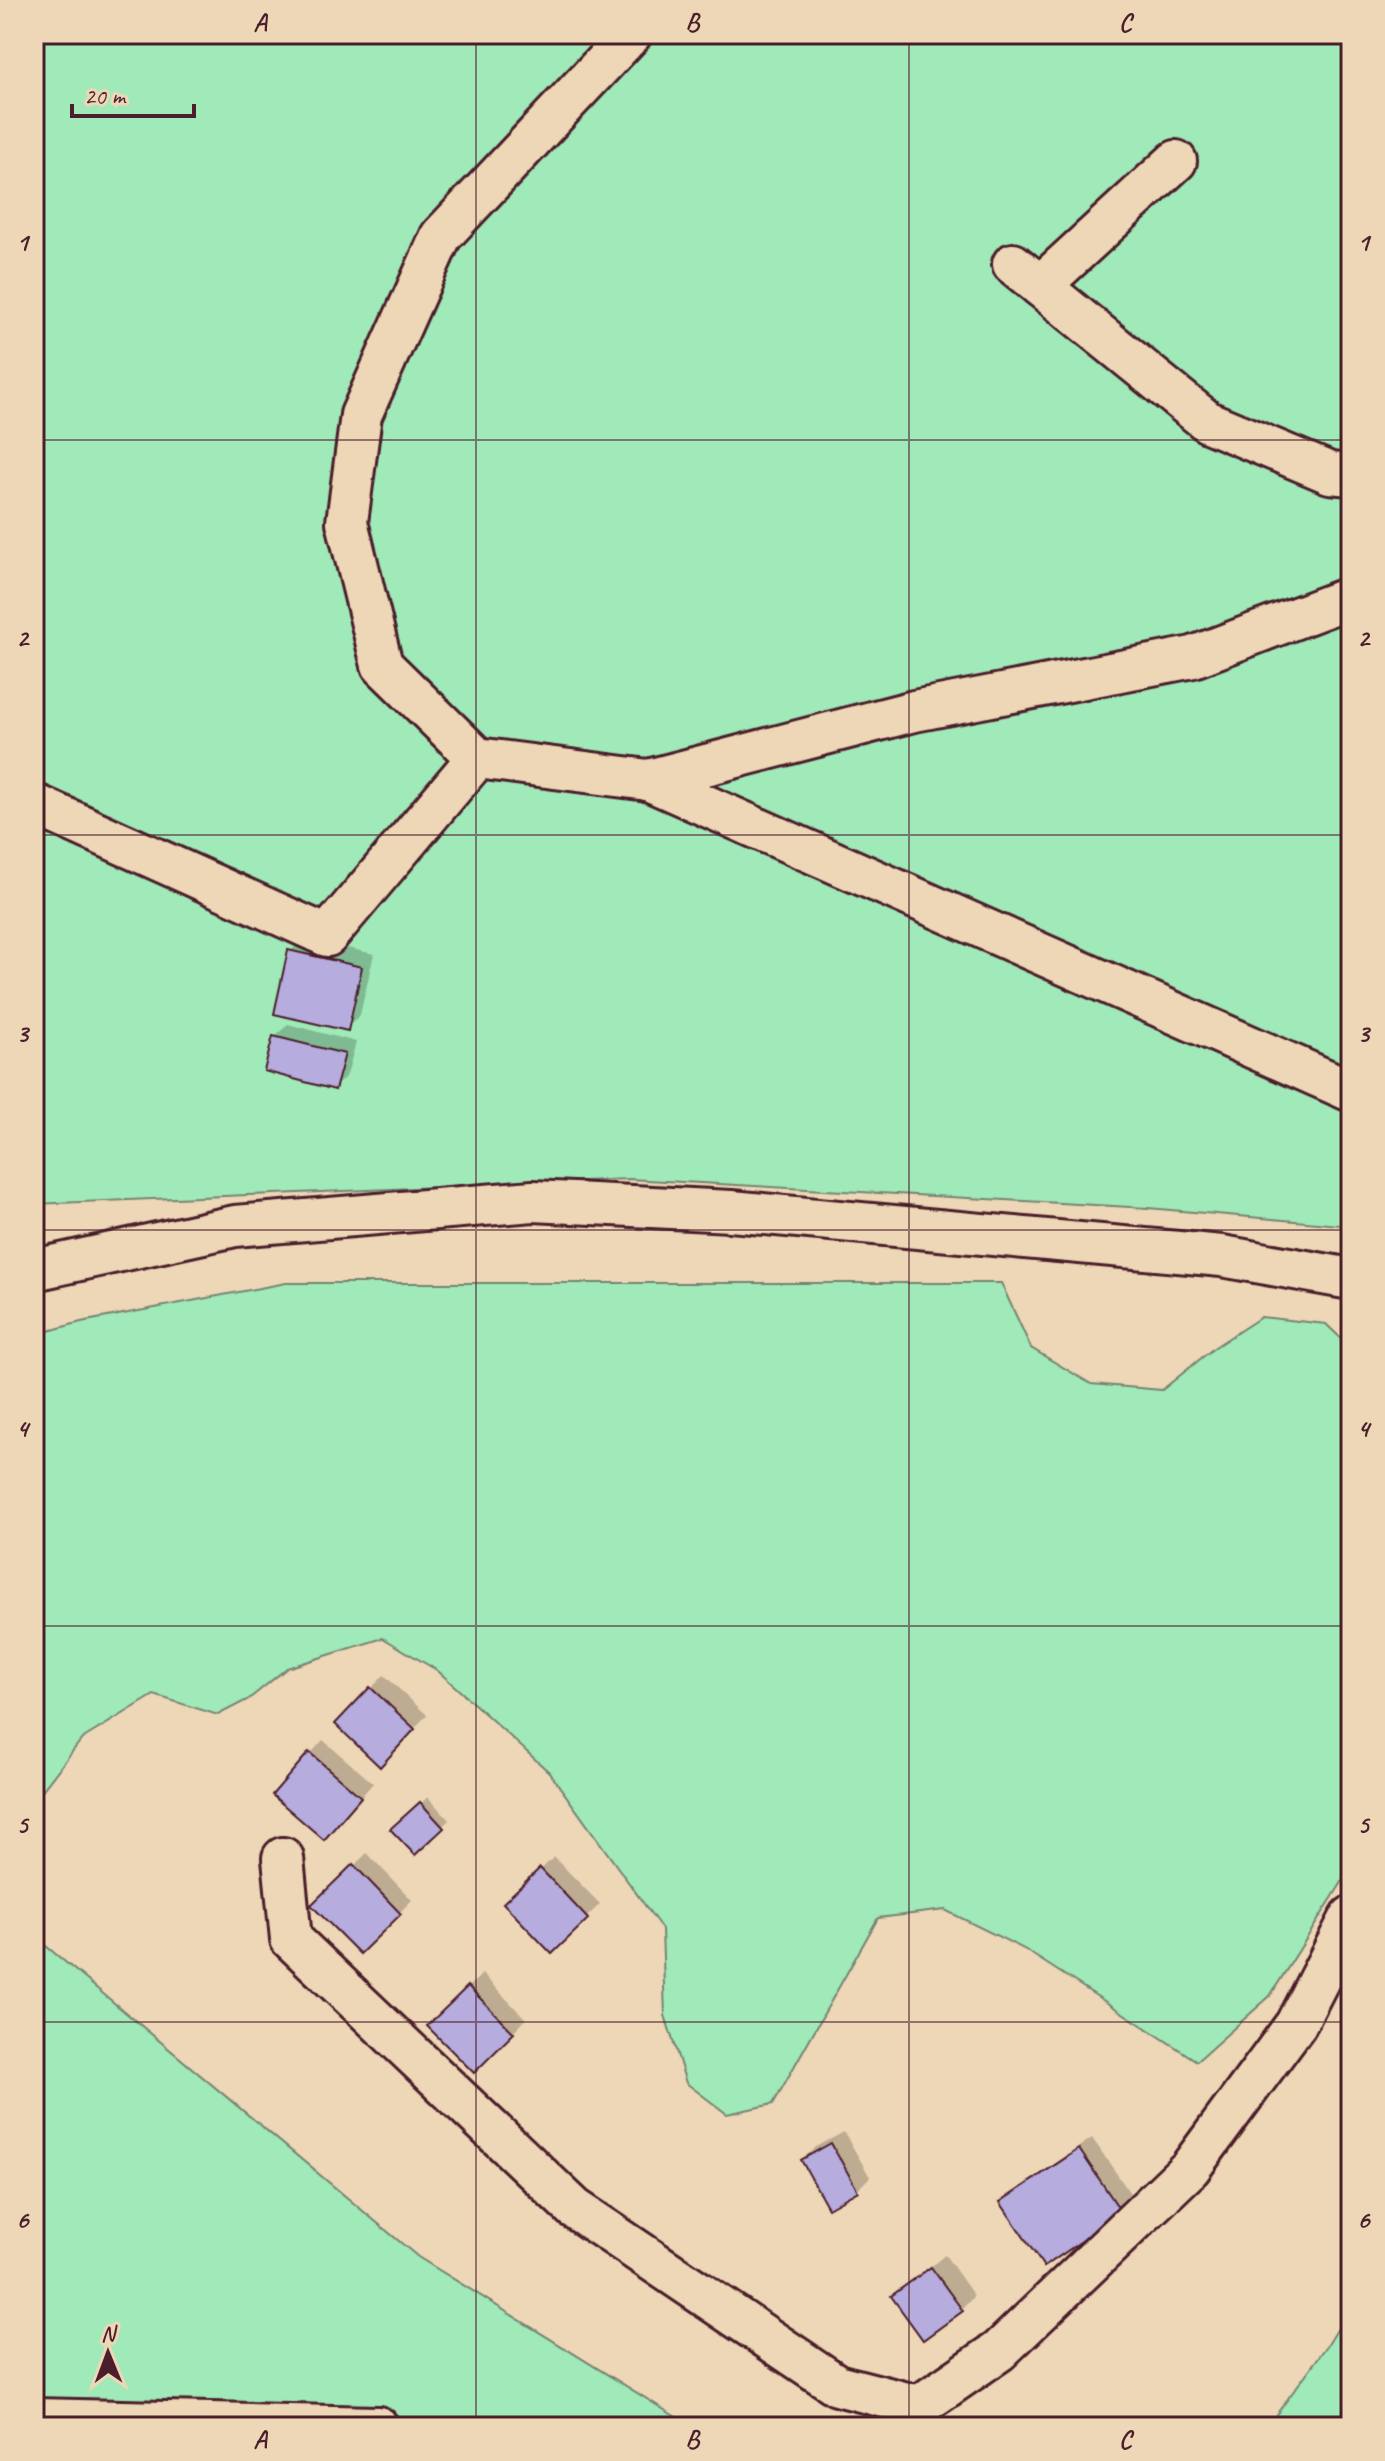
<svg xmlns="http://www.w3.org/2000/svg" width="1385" height="2461" font-family="Caveat,sans-serif">
<style>
.green{fill:#a0e9b8;stroke:#758472;stroke-width:2}
.shadow{fill:#0003}
.building{fill:#b6acdd;stroke:#4a1f2b;stroke-width:2}
.lines{fill:none;stroke-linecap:round;stroke-linejoin:round}
.minor-casing{stroke:#4a1f2b;stroke-width:46}
.minor{stroke:#edd7b6;stroke-width:40}
.grid{fill:none;stroke:#4a1f2b;stroke-width:2;stroke-opacity:0.55}
.neatline{fill:none;stroke:#4a1f2b;stroke-width:3}
.grid-label{font-size:26px;text-anchor:middle;font-weight:bold;fill:#4a1f2b}
</style>
<rect width="100%" height="100%" fill="#edd7b6"/>
<filter id="ink" filterUnits="userSpaceOnUse"><feTurbulence type="fractalNoise" baseFrequency=".0125" numOctaves="2"/><feDisplacementMap in="SourceGraphic" scale="16" xChannelSelector="R" yChannelSelector="G"/><feConvolveMatrix kernelMatrix="1 2 1 2 8 2 1 2 1" color-interpolation-filters="sRGB"/></filter>
<g filter="url(#ink)">
<g class="green">
<path d="M34 34H1351V1226L1148 1208 629 1179 34 1204Z"/>
<path d="M286 1283H1001L1031 1348 1091 1384 1162 1390 1215 1347 1261 1317 1326 1324 1351 1348V1868L1270 1996 1197 2061 1024 1949 945 1910 878 1918 773 2104 727 2114 686 2083 665 2015 662 1929 549 1772 438 1671 383 1638 287 1668 249 1699 218 1715 154 1695 82 1739 34 1801V1335L81 1322Z"/>
<path d="M34 1936 418 2257 692 2427H34Z"/>
<path d="M1351 2307V2404L1334 2427H1267L1329 2343Z"/>
</g>
<g class="shadow">
<path d="M303 938 374 954 360 1015 347 1028 290 952Z"/>
<path d="M288 1024 356 1042 347 1075 334 1088 275 1037Z"/>
<path d="M384 1675 427 1715 380 1764 338 1724Z"/>
<path d="M323 1740 373 1783 337 1824 274 1795Z"/>
<path d="M428 1797 449 1820 415 1852 393 1829Z"/>
<path d="M367 1853 412 1900 360 1952 314 1905Z"/>
<path d="M554 1857 600 1904 552 1952 506 1903Z"/>
<path d="M482 1974 526 2019 474 2070 430 2026Z"/>
<path d="M844 2132 870 2177 857 2190 803 2160 816 2147Z"/>
<path d="M1092 2138 1134 2199 1121 2212 1003 2203 1016 2190Z"/>
<path d="M945 2255 974 2296 962 2309 894 2296Z"/>
</g>
<g class="building">
<path d="M288 950 362 967 348 1031 274 1014Z"/>
<path d="M273 1036 345 1054 335 1090 264 1071Z"/>
<path d="M370 1687 415 1729 380 1767 335 1724Z"/>
<path d="M309 1752 361 1797 324 1840 272 1795Z"/>
<path d="M420 1802 444 1828 415 1855 390 1829Z"/>
<path d="M353 1864 401 1914 360 1954 311 1905Z"/>
<path d="M540 1868 588 1919 552 1954 503 1903Z"/>
<path d="M468 1986 514 2033 474 2073 427 2026Z"/>
<path d="M831 2143 858 2191 828 2208 801 2160Z"/>
<path d="M1079 2149 1122 2213 1044 2267 1000 2202Z"/>
<path d="M931 2267 963 2311 923 2340 891 2296Z"/>
</g>
<g class="lines">
<g class="minor-casing">
<g id="minor">
<path d="M631 34 441 236 361 415 347 522 382 665 477 758 648 780 914 711 1193 657 1351 597"/>
<path d="M1013 264 1208 422 1330 473 1351 475"/>
<path d="M1040 286 1176 161"/>
<path d="M648 780 1351 1091"/>
<path d="M34 804 327 936 477 758"/>
<path d="M34 1270 235 1226 533 1201 731 1211 1222 1256 1351 1279"/>
<path d="M283 1858 291 1939 574 2208 837 2385 919 2406 999 2351 1190 2168 1296 2024 1351 1917"/>
<path d="M34 2419 378 2427"/>
</g>
</g>
<use href="#minor" class="minor"/>
</g>
</g>
<path class="grid" d="M476 34V2427M909 34V2427M34 440H1351M34 835H1351M34 1230H1351M34 1626H1351M34 2022H1351"/>
<rect width="1385" height="2461" fill="none" stroke="#edd7b6" stroke-width="88"/>
<g transform="translate(108 2353) rotate(359)" stroke="#edd7b6" stroke-width="6" paint-order="stroke">
<path d="M0-6L14 30L0 20L-14 30Z" fill="#4a1f2b"/>
<text y="-12" font-size="22" font-weight="bold" text-anchor="middle" fill="#4a1f2b">N</text>
</g>
<path d="M72 104v12h122v-12" fill="none" stroke="#4a1f2b" stroke-width="4"/>
<text x="84" y="104" font-size="24" fill="#4a1f2b" stroke="#edd7b6" stroke-width="6" paint-order="stroke">20 m</text>
<rect x="44" y="44" width="1297" height="2373" class="neatline"/>
<g class="grid-label">
<text x="260" y="31">A</text>
<text x="692" y="31">B</text>
<text x="1125" y="31">C</text>
<text x="22" y="251">1</text>
<text x="1363" y="251">1</text>
<text x="22" y="646">2</text>
<text x="1363" y="646">2</text>
<text x="22" y="1042">3</text>
<text x="1363" y="1042">3</text>
<text x="22" y="1437">4</text>
<text x="1363" y="1437">4</text>
<text x="22" y="1833">5</text>
<text x="1363" y="1833">5</text>
<text x="22" y="2228">6</text>
<text x="1363" y="2228">6</text>
<text x="260" y="2448">A</text>
<text x="692" y="2448">B</text>
<text x="1125" y="2448">C</text>
</g>
</svg>
